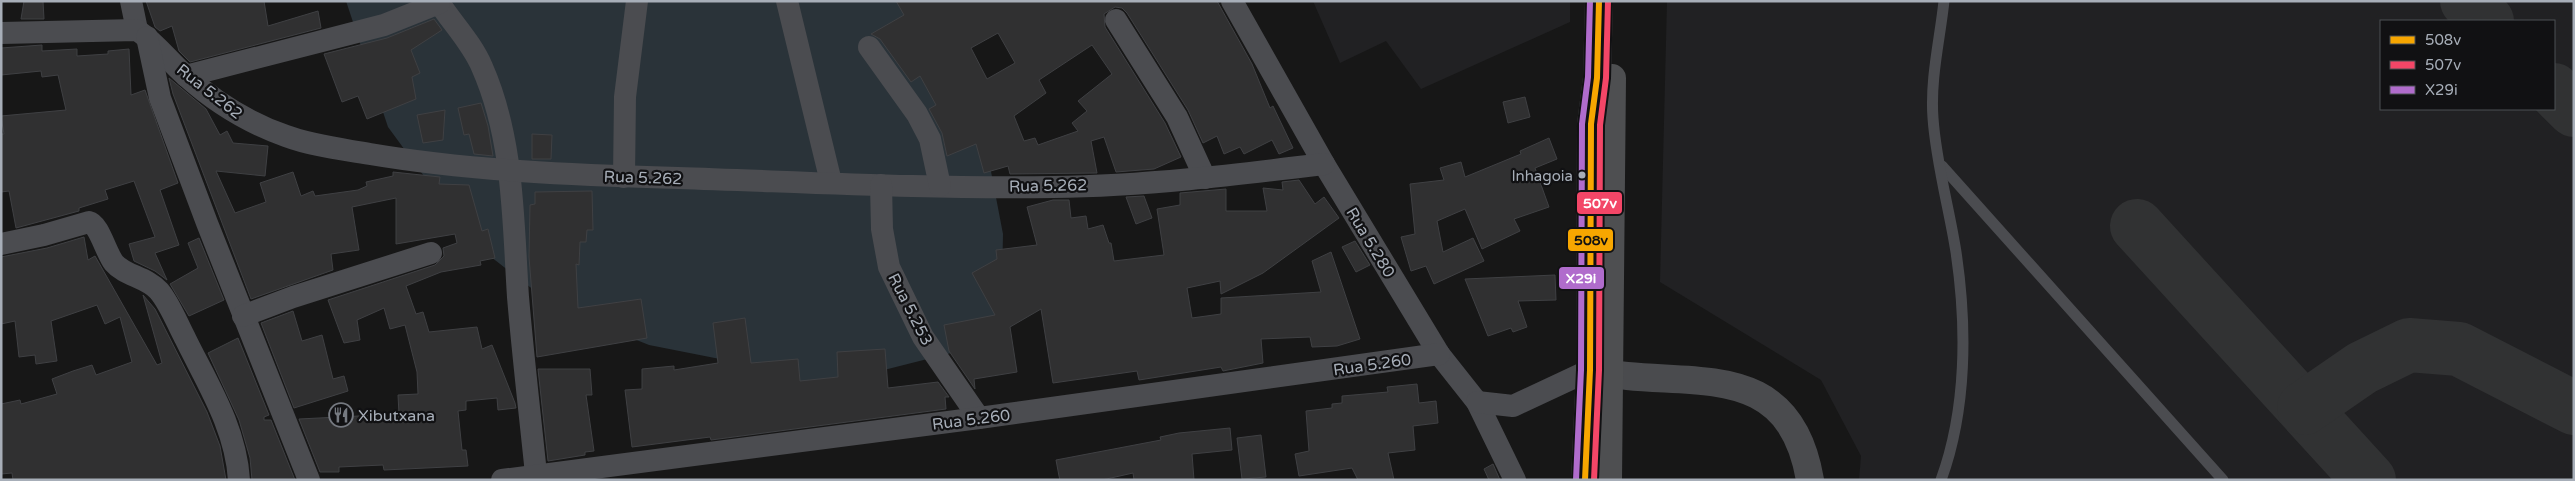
<svg xmlns="http://www.w3.org/2000/svg" width="2575" height="481" font-family="'Varela Round',sans-serif">
<style>
.built{fill:#212123;fill-rule:evenodd}
.water{fill:#2a3339}
.lines{fill:none;stroke-linecap:round;stroke-linejoin:round}
.taxiway{stroke:#313233;stroke-width:54}
.building{fill:#303031;stroke:#3f4043;fill-rule:evenodd}
.lane{stroke:#4b4c50;stroke-width:11}
.street{stroke:#4b4c50;stroke-width:22}
.secondary{stroke:#4a4b4e;stroke-width:28}
.highway{stroke:#4e4f51;stroke-width:28}
.bus-1-casing{stroke:#111113;stroke-width:10}
.bus-2-casing{stroke:#111113;stroke-width:10}
.bus-3-casing{stroke:#111113;stroke-width:10}
.bus-1{stroke:#f7a600;stroke-width:6}
.bus-2{stroke:#f34667;stroke-width:6}
.bus-3{stroke:#b06ccc;stroke-width:6}
.bus-dot{fill:#a7aeb8;stroke:#111113;stroke-width:2}
.labels{text-anchor:middle;stroke-width:4.5;stroke-linejoin:round;paint-order:stroke}
.bus-label{font-size:15px;fill:#a7aeb8;stroke:#111113;text-anchor:end}
.street-label{font-size:16px;fill:#a7aeb8;stroke:#111113}
.poi-label{font-size:16px;fill:#a7aeb8;stroke:#111113;text-anchor:start}
.line-badge{stroke:#111113;stroke-width:2}
.badge-label{font-size:14px;text-anchor:middle;font-weight:bold;fill:#fff}
.pale-badge-label{font-size:14px;text-anchor:middle;font-weight:bold;fill:#111}
</style>
<rect width="100%" height="100%" fill="#171717"/>
<g class="built">
<path d="M1313 1H1570V22L1421 89 1386 41 1340 63Z"/>
<path d="M1667 1H2574V480H1859L1861 456 1821 380 1660 282ZM2381 21H2554V109H2381Z"/>
</g>
<path class="water" d="M346 1H927L989 161 1003 234 1001 329 971 348 880 371 795 383 730 361 649 345 557 308 473 243 388 127Z"/>
<g class="lines">
<g class="taxiway">
<path d="M2467 1 2487 21"/>
<path d="M2554 90 2574 110"/>
<path d="M2137 226 2369 480"/>
<path d="M2304 408 2362 368 2409 345 2459 349 2574 408"/>
</g>
</g>
<g class="building">
<path d="M24 1H43L44 19H21Z"/>
<path d="M146 1H264L268 26 318 11 321 28 190 62 179 51 172 26 160 31 155 27Z"/>
<path d="M896 1H1217L1252 64 1270 108 1273 106 1293 148 1279 154 1272 140 1244 154 1240 147 1224 154 1217 136 1203 143 1188 110 1127 13 1122 8 1115 7 1104 14 1105 27 1165 123 1181 157 1154 169 1116 172 1104 137 1091 141 1097 173 1010 174 1008 166 984 173 976 144 947 156 942 133 929 109 936 105 920 76 911 82 880 39 871 34 904 15ZM998 33 1015 63 987 79 971 48ZM1092 45 1112 74 1078 101 1087 111 1072 123 1078 131 1038 145 1035 138 1024 141 1014 116 1046 93 1039 80Z"/>
<path d="M434 19 442 30 411 50 420 73 412 77 416 99 367 119 358 96 342 102 324 54 387 38Z"/>
<path d="M42 45V51L77 49V56L108 54V51L129 49 131 95 145 90 178 183 160 190 179 245 155 253 167 280 155 271 134 261 129 244 155 237 134 181 105 190 108 199 79 208V211L16 228 9 191 1 192V134H4L1 116 66 110 58 75 42 77 41 71 1 75V48Z"/>
<path d="M169 78 206 109 220 135 227 131 233 143 268 146 265 176 216 171 235 213 266 202 260 183 293 172 301 196 313 191 315 196 358 190 367 186 366 182 393 176V172L440 177 439 184 469 185 482 231 488 229 495 258 480 261 481 265 441 272 406 286 416 314 423 312 429 332 477 327 482 349 492 345 515 403 516 408 498 410 497 398 466 401V410L458 411 462 450H466L468 466 384 470 383 465 339 467V472H320L299 419 399 414 398 395 418 394 417 372 405 325 390 329 384 308 357 320 360 340 344 343 328 300 435 265 444 256 443 248 457 243 455 234 396 244V198L352 207 359 250 331 254 333 270 251 299 173 94Z"/>
<path d="M1525 97 1530 117 1508 123 1503 102Z"/>
<path d="M481 103 488 126 493 156 474 154 469 134 464 135 458 108Z"/>
<path d="M445 110 443 140 423 143 417 115Z"/>
<path d="M532 134 552 135 551 159H532Z"/>
<path d="M1549 138 1557 159 1535 168 1549 207 1514 219 1520 231 1482 249 1465 209 1437 221 1443 252 1473 238 1484 261 1434 284 1426 266 1411 271 1401 237 1415 234 1410 184 1444 180 1440 168 1461 162 1465 177 1521 154 1520 151Z"/>
<path d="M1299 180 1315 204 1324 197 1339 218 1263 273 1221 294 1220 281 1187 288 1192 318 1221 314V298L1321 292 1312 261 1331 252 1360 339 1337 346 1312 347 1310 337 1261 339 1263 363 1223 371 1221 367 1139 380 1137 371 1053 383 1041 309 1010 327 1017 372 974 379 975 389 949 351 944 325 995 315 972 273 997 259 996 250 1037 245 1027 207 1053 200H1069L1071 218 1086 216 1088 229 1103 225 1109 243H1111L1114 261 1164 255 1157 209 1180 205V193L1226 189V211H1267L1263 188 1283 190 1282 182Z"/>
<path d="M592 191 593 230H587L586 242H580L579 265 576 264 578 308 641 299 647 338 537 357 529 257 530 205 535 204V192Z"/>
<path d="M1144 196 1152 218 1136 224 1126 197Z"/>
<path d="M84 237 88 260 95 256 157 365 162 363 143 295 155 309 207 412 220 446 226 480H13L12 473 1 474V404L20 400 21 404 57 394 52 379 73 371 92 365 96 375 132 362 120 317 105 324 97 305 51 321 57 361 36 364 35 355 19 357 15 321 1 324V257L47 248Z"/>
<path d="M199 238 224 300 189 316 170 284 198 268 188 243Z"/>
<path d="M1355 241 1370 265 1356 272 1342 247Z"/>
<path d="M1555 275 1556 300 1518 301 1527 327 1513 332 1511 328 1488 336 1465 279Z"/>
<path d="M293 311 302 341 322 335 333 379 344 376 348 391 294 408 261 323Z"/>
<path d="M745 318 751 363 798 359 800 381 838 377 837 352 885 349 888 388 938 382 949 397H945L946 409 711 440 710 437 632 447 625 390 642 389V369L674 366V370L718 363 713 323Z"/>
<path d="M238 338 269 415 264 417V420H271L295 480H252L250 458 239 420 208 353Z"/>
<path d="M538 369H590L592 395H586L594 451 585 452V455L548 461Z"/>
<path d="M1417 384 1419 403 1436 401 1438 423 1413 426 1415 450 1388 453 1394 480H1358L1352 468 1299 476 1295 454 1309 451 1306 411 1332 408V404L1342 403V396L1388 392 1387 387Z"/>
<path d="M1230 428 1232 450 1192 454 1194 480H1134L1133 473 1102 480H1060L1059 476 1056 460 1161 440 1160 437 1179 433Z"/>
<path d="M1261 435 1266 477 1242 479 1237 438Z"/>
<path d="M1493 464 1500 480H1489L1484 469Z"/>
</g>
<g class="lines">
<g class="lane">
<path d="M1942 166 2223 480"/>
<path d="M1941 480C1967 409 1967 326 1956 252 1949 207 1936 163 1933 118 1930 79 1940 39 1944 1"/>
</g>
<g class="street">
<path d="M131 1 137 30"/>
<path d="M438 1C452 23 472 43 482 67 514 139 513 221 518 297 523 356 530 415 536 474"/>
<path d="M787 1 831 182"/>
<path d="M1232 1 1324 164 1439 354 1477 402 1515 480"/>
<path d="M1116 20 1177 117 1205 178"/>
<path d="M1 33 137 30C156 43 169 61 186 76 216 103 249 123 286 136 313 146 342 149 370 154 471 171 575 175 678 178 803 182 928 189 1053 187 1144 186 1234 175 1324 164"/>
<path d="M147 37 160 98 207 223 309 480"/>
<path d="M869 47 917 114 930 139 940 186"/>
<path d="M186 76 384 25 439 3"/>
<path d="M624 177 625 97 637 1"/>
<path d="M881 185 882 229 889 267 923 337 979 418"/>
<path d="M1 244 44 235 89 222C99 224 106 253 114 263 125 276 147 277 159 291 170 304 177 323 185 338 207 383 236 428 239 480"/>
<path d="M243 316 293 297 431 253"/>
<path d="M1477 402 1513 406 1590 370"/>
<path d="M502 480 979 418 1439 354"/>
</g>
<path class="secondary" d="M1590 370C1681 392 1788 350 1810 480"/>
<g class="highway">
<path d="M1585 480 1590 370 1591 124 1597 78 1599 1"/>
<path d="M1608 480 1612 78"/>
</g>
<g class="bus-1-casing">
<path id="bus-1" d="M1585 480 1590 370 1591 124 1597 78 1599 1"/>
</g>
<g class="bus-2-casing">
<path id="bus-2" d="M1594 480 1599 370 1600 125 1606 78 1608 1"/>
</g>
<g class="bus-3-casing">
<path id="bus-3" d="M1576 480 1581 370 1582 124 1588 77 1590 1"/>
</g>
<use href="#bus-1" class="bus-1"/>
<use href="#bus-2" class="bus-2"/>
<use href="#bus-3" class="bus-3"/>
</g>
<defs>
<g id="restaurant-ring" transform="scale(1.25)"><circle r="9.5" fill="#111113" stroke="#757980" stroke-width="1.5"/><path d="M-5-6h1v4h1v-4h1v4h1v-4h1v5L-1.5 .5V6h-2V.5L-5-1ZM5-6V6H3V1.5H1.5Q1.5-4 5-6Z" fill="#757980"/></g>
</defs>
<g fill-rule="evenodd">
<use href="#restaurant-ring" x="341" y="415"/>
</g>
<circle class="bus-dot" cx="1582" cy="175" r="4.5"/>
<g class="labels">
<g class="bus-label">
<text x="1573" y="181">Inhagoia</text>
</g>
<g class="street-label">
<text transform="translate(210 91) rotate(38)" y="6">Rua 5.262</text>
<text transform="translate(643 177) rotate(2)" y="6">Rua 5.262</text>
<text transform="translate(1048 185) rotate(-1)" y="6">Rua 5.262</text>
<text transform="translate(1371 242) rotate(59)" y="6">Rua 5.280</text>
<text transform="translate(911 309) rotate(63)" y="6">Rua 5.253</text>
<text transform="translate(1372 364) rotate(-8)" y="6">Rua 5.260</text>
<text transform="translate(971 419) rotate(-7)" y="6">Rua 5.260</text>
</g>
<g class="poi-label">
<text x="358" y="421">Xibutxana</text>
</g>
</g>
<g class="line-badge">
<rect x="1576" y="191" width="47" height="24" rx="5" fill="#f34667"/>
<rect x="1567" y="228" width="47" height="24" rx="5" fill="#f7a600"/>
<rect x="1558" y="266" width="47" height="24" rx="5" fill="#b06ccc"/>
</g>
<g class="badge-label">
<text x="1600" y="208">507v</text>
<text x="1581" y="283">X29i</text>
</g>
<g class="pale-badge-label">
<text x="1591" y="245">508v</text>
</g>
<rect width="2575" height="481" fill="none" stroke="#a7aeb8" stroke-width="5"/>
<rect x="2380" y="20" width="175" height="90" fill="#111113" stroke="#4d5055"/>
<rect x="2390" y="36" width="25" height="8" fill="#f7a600" stroke="#4d5055"/>
<text x="2425" y="45" font-size="15" fill="#a7aeb8">508v</text>
<rect x="2390" y="61" width="25" height="8" fill="#f34667" stroke="#4d5055"/>
<text x="2425" y="70" font-size="15" fill="#a7aeb8">507v</text>
<rect x="2390" y="86" width="25" height="8" fill="#b06ccc" stroke="#4d5055"/>
<text x="2425" y="95" font-size="15" fill="#a7aeb8">X29i</text>
</svg>
